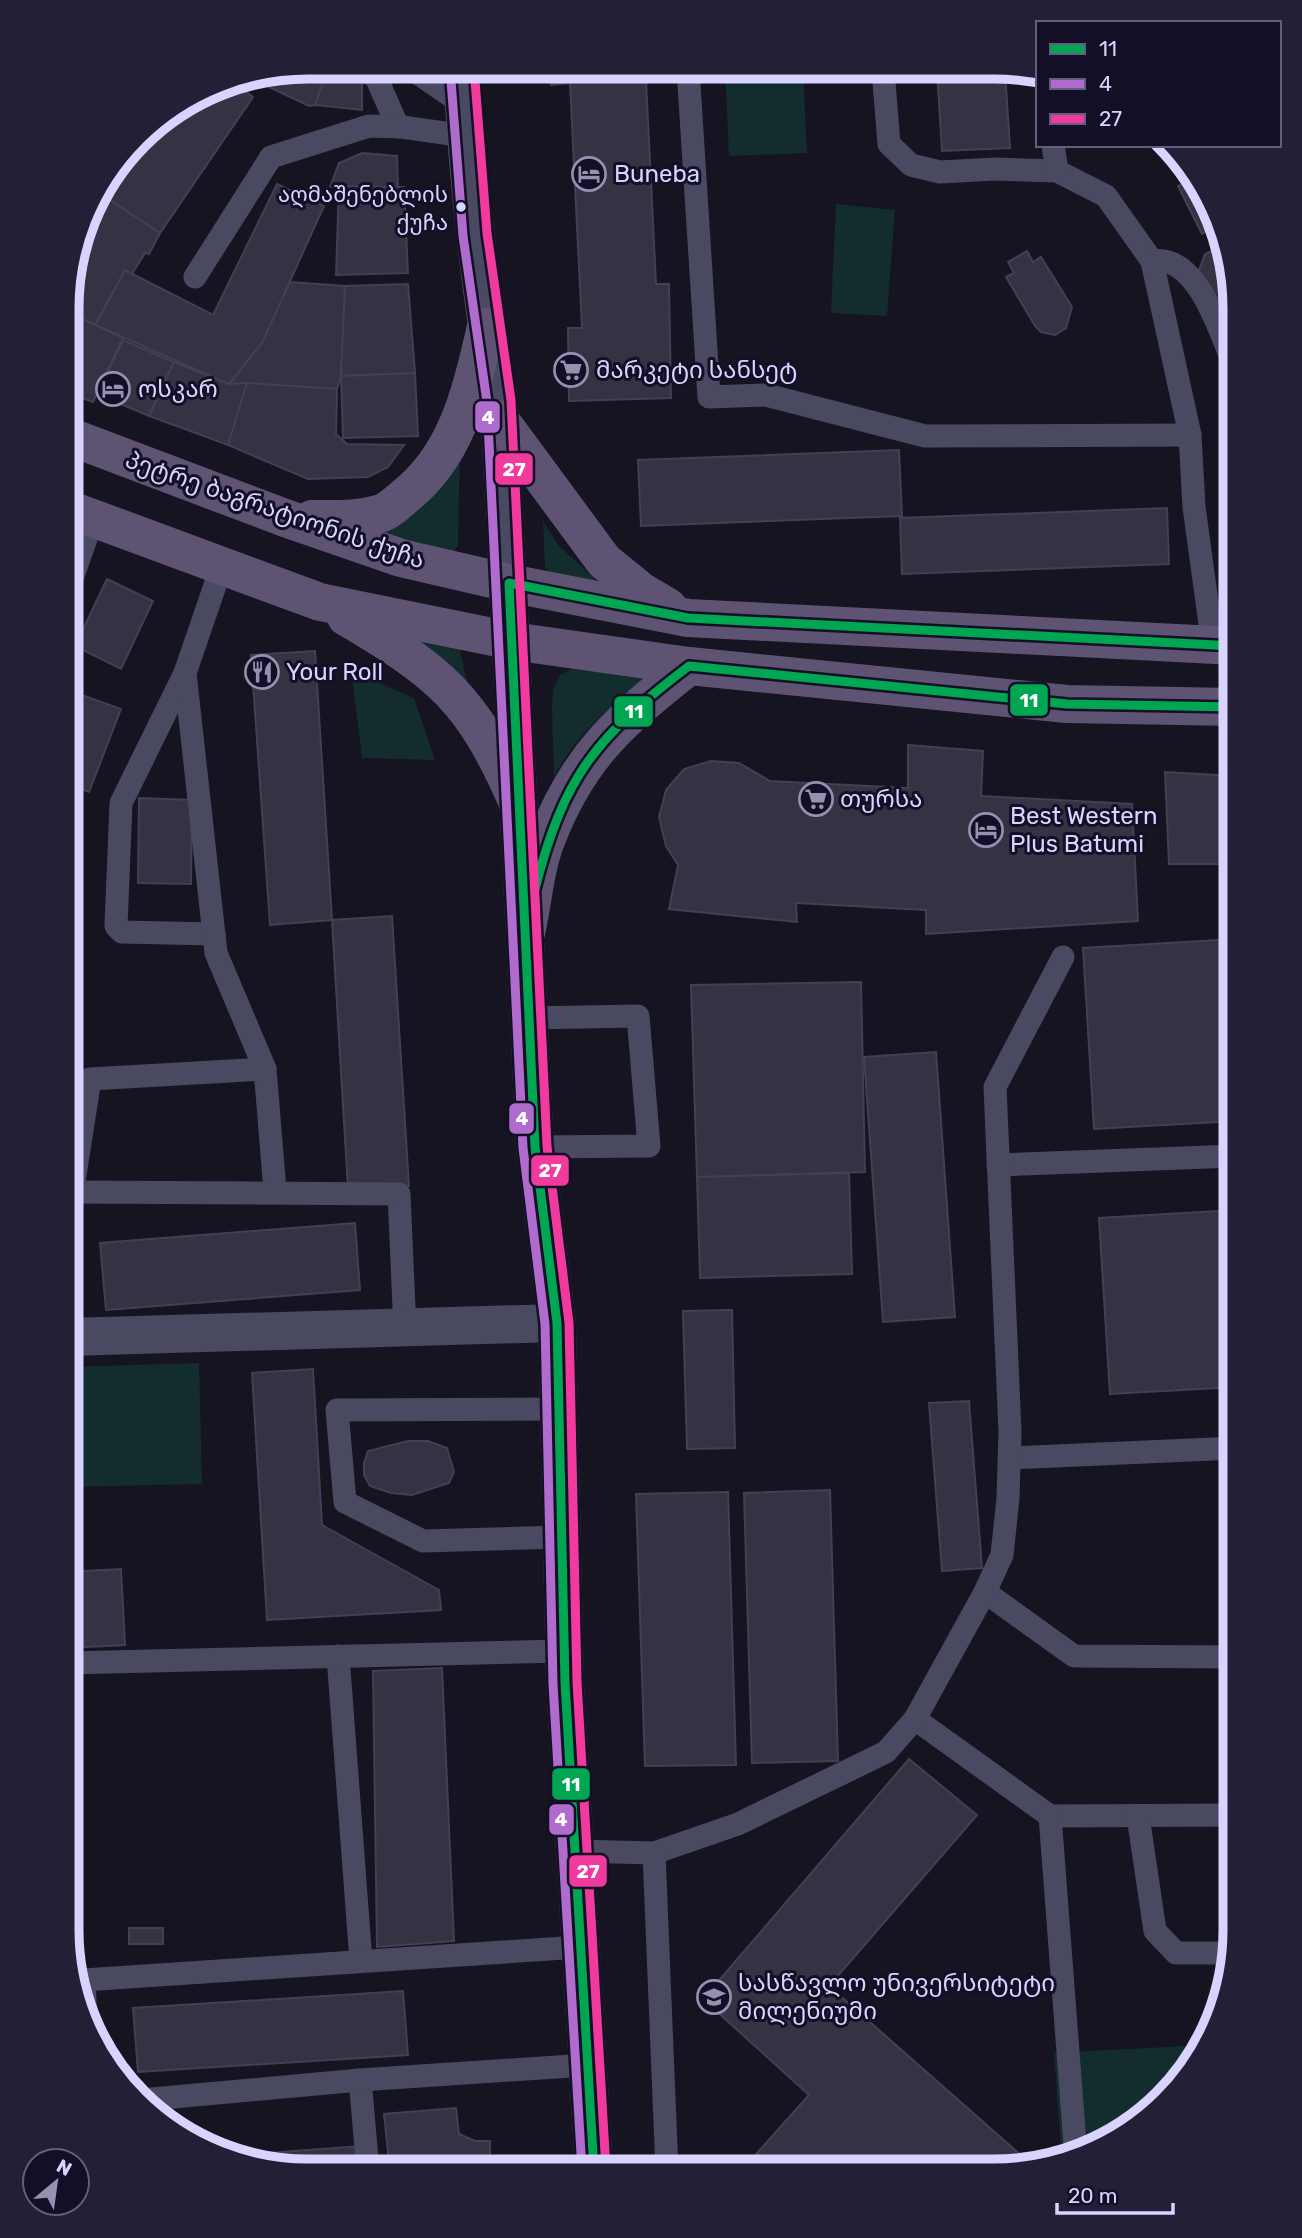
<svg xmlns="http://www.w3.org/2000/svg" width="1302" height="2238" font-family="Rubik,'Noto Sans Georgian',sans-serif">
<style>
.green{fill:#132c2d}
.building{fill:#343243;stroke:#433f54;stroke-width:2}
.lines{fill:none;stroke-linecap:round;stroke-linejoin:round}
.service{stroke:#4a4962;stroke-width:23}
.minor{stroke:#4a4962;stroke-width:38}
.tertiary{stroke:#4a4962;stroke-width:38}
.primary{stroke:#5e5373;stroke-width:38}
.bus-1-casing{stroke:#130f26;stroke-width:14}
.bus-2-casing{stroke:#130f26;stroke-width:14}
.bus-3-casing{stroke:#130f26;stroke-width:14}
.bus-1{stroke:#00a651;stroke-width:9}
.bus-2{stroke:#b06ccc;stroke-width:9}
.bus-3{stroke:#f13a9d;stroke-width:9}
.bus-dot{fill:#d9d4ff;stroke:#130f26;stroke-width:2.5}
.labels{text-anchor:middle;stroke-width:6;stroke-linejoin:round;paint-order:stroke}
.bus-label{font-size:22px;fill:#d9d4ff;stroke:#130f26;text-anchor:end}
.poi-label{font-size:24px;fill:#d9d4ff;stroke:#130f26;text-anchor:start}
.street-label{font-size:24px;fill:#d9d4ff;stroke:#130f26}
.rim{fill:none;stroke:#d9d4ff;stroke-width:9}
.line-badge{stroke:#130f26;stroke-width:2.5}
.badge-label{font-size:19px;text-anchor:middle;font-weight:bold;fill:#fff}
</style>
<rect width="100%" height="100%" fill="#161421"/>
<g class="green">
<path d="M725 69 803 70 807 153 729 156Z"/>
<path d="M836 204 895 210 887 316 831 313Z"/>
<path d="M460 442 458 546 447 557 351 532Z"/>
<path d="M543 521 558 545 605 588 558 583 545 567Z"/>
<path d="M409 635 459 646 472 704Z"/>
<path d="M572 669 660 678C608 703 584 727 554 776L552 709 553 690 560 675Z"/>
<path d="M351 670 414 698 435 760 362 758Z"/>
<path d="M199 1363 202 1484 67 1487V1367Z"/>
<path d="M1203 2045 1186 2077 1141 2122 1072 2159 1062 2160 1054 2053Z"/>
</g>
<g class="building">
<path d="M308 66 328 69 315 105 309 106 250 78Z"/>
<path d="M550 68 655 69 656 80 646 81 656 284H669L671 398 569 401 568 328H582L570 83 551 85Z"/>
<path d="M328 69 362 84V110L315 105Z"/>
<path d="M937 70 1005 71 1010 148 942 151Z"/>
<path d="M232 82 253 97 160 233 98 192 131 150 140 155 162 118 196 97 206 102 219 84Z"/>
<path d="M362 153 397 156 398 187H330L339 163Z"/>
<path d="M1190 181 1219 225 1202 234 1178 186Z"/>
<path d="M277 184 324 206 262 343 229 384 95 325 125 270 213 315Z"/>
<path d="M339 186 404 187 408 273 336 275Z"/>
<path d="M98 192 160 233 149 254 145 253 132 274 125 270 95 325 68 312V292L78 276 70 270 92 201Z"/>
<path d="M1225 245 1235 315 1223 320 1199 270 1205 254Z"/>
<path d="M1027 251 1033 262 1041 257 1072 307 1066 328 1055 335 1041 332 1035 326 1006 277 1014 273 1008 262Z"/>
<path d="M290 282 345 286 341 376 337 389 229 384 262 343Z"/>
<path d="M408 284 415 373 341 376 345 286Z"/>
<path d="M68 312 123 338 93 402 68 393Z"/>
<path d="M123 340 174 362 149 416 97 394Z"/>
<path d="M174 362 229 384 247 383 228 445 149 416Z"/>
<path d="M415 373 418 436 343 438 341 376Z"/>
<path d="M247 383 337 389 336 434 347 444 404 445 388 467 368 477 308 479 228 445Z"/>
<path d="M899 450 902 516 641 526 638 460Z"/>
<path d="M1167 508 1169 564 902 574 900 518Z"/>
<path d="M107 579 153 601 121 669 75 646Z"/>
<path d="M315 651 332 920 270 925 251 655Z"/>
<path d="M68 690 121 709 89 792 68 784Z"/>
<path d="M908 745 983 751 981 796 1132 804 1138 921 926 934V910L796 903 797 922 669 909 678 865 666 846 659 817 666 790 684 769 711 761 739 763 770 781 908 788Z"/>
<path d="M1165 772 1235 776V864H1169Z"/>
<path d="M139 798 192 800 191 884 138 883Z"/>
<path d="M392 916 409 1186 348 1189 332 920Z"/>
<path d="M1235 939V1121L1094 1129 1083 948Z"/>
<path d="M861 982 865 1172 697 1177 691 985Z"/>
<path d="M936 1052 955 1317 883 1322 864 1057Z"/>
<path d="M849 1173 852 1274 700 1278 697 1177Z"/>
<path d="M1235 1210V1387L1110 1394 1099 1218Z"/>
<path d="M355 1223 360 1290 106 1310 100 1243Z"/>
<path d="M732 1310 735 1448 687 1449 683 1311Z"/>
<path d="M313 1369 322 1525 439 1590 441 1610 267 1620 252 1373Z"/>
<path d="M969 1401 982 1568 942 1571 929 1403Z"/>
<path d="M408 1441H428L447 1448 454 1472 449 1483 412 1495 391 1493 370 1486 364 1475V1463L368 1451Z"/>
<path d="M830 1490 838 1761 752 1763 744 1493Z"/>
<path d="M728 1492 736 1765 645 1766 636 1494Z"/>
<path d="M121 1569 125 1645 67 1648V1572Z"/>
<path d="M442 1668 454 1941 377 1947 373 1671Z"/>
<path d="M909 1759 977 1815 829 1986 1032 2165 994 2172 892 2171 873 2156 860 2171H741L809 2095 703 1999Z"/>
<rect x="129" y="1928" width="34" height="16"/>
<path d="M403 1991 408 2055 138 2072 133 2008Z"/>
<path d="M456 2108 459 2134 475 2141H490V2168L390 2170 384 2114Z"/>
<path d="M361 2146 363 2170 276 2169 240 2155Z"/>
</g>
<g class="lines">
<g class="service">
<path d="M357 67 376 77 398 127"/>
<path d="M409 67 464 105"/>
<path d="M688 69 709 397 766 395 925 436 1190 435"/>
<path d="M883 70 889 144 911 165 940 172 995 169 1057 171 1106 196 1152 261 1190 435 1194 507 1213 646"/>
<path d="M1053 145 1057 171"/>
<path d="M1152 261C1198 253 1221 335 1235 368"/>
<path d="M195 277 271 157 369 126 402 127 465 136"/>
<path d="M68 590 93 519"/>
<path d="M214 934 122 932 116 926 121 803 185 673 221 568"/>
<path d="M527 1018 638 1016 649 1146 535 1147"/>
<path d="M265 1069 275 1191"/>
<path d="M998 1165 1235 1156"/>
<path d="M73 1192 399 1194 405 1330"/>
<path d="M67 1226 90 1079 265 1069 216 953 185 673"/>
<path d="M558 1409 337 1410 345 1502 423 1541 561 1537"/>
<path d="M1009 1458 1235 1448"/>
<path d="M985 1592 1074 1656 1235 1657"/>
<path d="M338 1656 361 1961"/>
<path d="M67 1663 564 1651"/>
<path d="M915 1719 1050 1816 1235 1815"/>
<path d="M1050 1816 1076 2157"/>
<path d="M1138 1816 1155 1931 1176 1953H1234"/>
<path d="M575 1851 654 1853 738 1824 886 1752 915 1719 985 1592 1002 1555 1008 1498 1010 1432 995 1087 1063 957"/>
<path d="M654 1853 667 2171"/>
<path d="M86 2022 84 1980 579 1947"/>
<path d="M360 2080 368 2170"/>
<path d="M141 2100 360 2080 587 2065"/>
</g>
<path class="minor" d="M67 1337 557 1323"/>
<path class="tertiary" d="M462 67C467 179 480 291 499 401L535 1147 557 1323 565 1683 594 2170"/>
<g class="primary">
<path d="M500 420 604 561 641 591 668 607"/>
<path d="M68 436 285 518 401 558 509 583 688 618 1235 646"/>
<path d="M68 509 320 602 512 641 689 666 1067 704 1235 707"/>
<path d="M312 519C336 519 359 520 382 513 390 510 397 503 404 497 458 455 471 390 486 327"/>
<path d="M346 617C441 673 472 698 517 801"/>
<path d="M526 933C533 903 535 867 547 838 579 755 622 719 689 666"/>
</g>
<g class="bus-1-casing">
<g id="bus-1">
<path d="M535 889C564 775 597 736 689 666L1067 704 1235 707"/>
<path d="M594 2170 565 1683 557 1323 535 1147 509 583 688 618 1235 646"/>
</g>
</g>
<g class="bus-2-casing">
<path id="bus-2" d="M450 68 463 236 487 402 523 1148 545 1324 553 1684 582 2170"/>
</g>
<g class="bus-3-casing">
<path id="bus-3" d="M474 68 487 233 511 400 547 1146 569 1323 577 1682 606 2169"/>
</g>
<use href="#bus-1" class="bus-1"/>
<use href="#bus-2" class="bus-2"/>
<use href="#bus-3" class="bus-3"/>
</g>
<defs>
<g id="hotel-ring" transform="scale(1.75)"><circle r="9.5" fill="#130f26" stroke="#9591b1" stroke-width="1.5"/><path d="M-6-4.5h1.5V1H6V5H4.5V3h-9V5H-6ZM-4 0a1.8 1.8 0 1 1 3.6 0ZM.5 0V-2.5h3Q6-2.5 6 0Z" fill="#9591b1"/></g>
<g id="supermarket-ring" transform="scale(1.75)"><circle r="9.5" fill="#130f26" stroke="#9591b1" stroke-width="1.5"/><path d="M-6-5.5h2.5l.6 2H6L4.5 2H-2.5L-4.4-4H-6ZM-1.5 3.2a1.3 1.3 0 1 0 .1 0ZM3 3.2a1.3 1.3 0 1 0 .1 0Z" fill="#9591b1"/></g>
<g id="restaurant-ring" transform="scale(1.75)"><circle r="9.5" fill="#130f26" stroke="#9591b1" stroke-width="1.5"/><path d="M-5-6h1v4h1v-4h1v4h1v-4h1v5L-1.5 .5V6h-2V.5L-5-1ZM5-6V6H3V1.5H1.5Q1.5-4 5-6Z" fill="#9591b1"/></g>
<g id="university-ring" transform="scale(1.75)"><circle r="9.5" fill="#130f26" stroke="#9591b1" stroke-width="1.5"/><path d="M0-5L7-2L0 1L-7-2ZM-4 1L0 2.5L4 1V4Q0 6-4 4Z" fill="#9591b1"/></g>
</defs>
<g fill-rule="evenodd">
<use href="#hotel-ring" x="589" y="174"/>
<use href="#supermarket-ring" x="571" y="370"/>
<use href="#hotel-ring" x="113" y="389"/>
<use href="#restaurant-ring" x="262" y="672"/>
<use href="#supermarket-ring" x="816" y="799"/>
<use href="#hotel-ring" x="986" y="830"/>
<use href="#university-ring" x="714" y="1997"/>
</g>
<circle class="bus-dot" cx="461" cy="207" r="6"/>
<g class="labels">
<g class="bus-label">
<text x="448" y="202">აღმაშენებლის<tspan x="448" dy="28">ქუჩა</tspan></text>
</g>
<g class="poi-label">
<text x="614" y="182">Buneba</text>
<text x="596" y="378">მარკეტი სანსეტ</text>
<text x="138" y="397">ოსკარ</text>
<text x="286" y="680">Your Roll</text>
<text x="840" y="807">თურსა</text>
<text x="1010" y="824">Best Western<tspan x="1010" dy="28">Plus Batumi</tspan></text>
<text x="738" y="1991">სასწავლო უნივერსიტეტი<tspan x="738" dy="28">მილენიუმი</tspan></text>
</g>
<g class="street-label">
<text transform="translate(275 510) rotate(19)" y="8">პეტრე ბაგრატიონის ქუჩა</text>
</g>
</g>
<path d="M0 0H1302V2238H0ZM308 79H994A229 229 0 0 1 1223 308V1930A229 229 0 0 1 994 2159H308A229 229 0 0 1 79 1930V308A229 229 0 0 1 308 79Z" fill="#231f37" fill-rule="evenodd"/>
<path class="rim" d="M308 79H994A229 229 0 0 1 1223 308V1930A229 229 0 0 1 994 2159H308A229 229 0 0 1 79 1930V308A229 229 0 0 1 308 79Z"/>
<g class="line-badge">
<rect x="474" y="400" width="27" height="34" rx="7" fill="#b06ccc"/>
<rect x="494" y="452" width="40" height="34" rx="7" fill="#f13a9d"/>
<rect x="1009" y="683" width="40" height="34" rx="7" fill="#00a651"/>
<rect x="613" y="695" width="41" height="33" rx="7" fill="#00a651"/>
<rect x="508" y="1102" width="27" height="33" rx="7" fill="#b06ccc"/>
<rect x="530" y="1154" width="40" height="33" rx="7" fill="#f13a9d"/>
<rect x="551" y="1767" width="40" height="34" rx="7" fill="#00a651"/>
<rect x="548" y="1803" width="27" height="33" rx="7" fill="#b06ccc"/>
<rect x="568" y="1854" width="40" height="34" rx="7" fill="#f13a9d"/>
</g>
<g class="badge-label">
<text x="488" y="424">4</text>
<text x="514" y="476">27</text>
<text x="1029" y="707">11</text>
<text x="634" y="718">11</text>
<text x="522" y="1125">4</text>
<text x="550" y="1177">27</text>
<text x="571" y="1791">11</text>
<text x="561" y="1826">4</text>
<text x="588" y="1878">27</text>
</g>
<rect x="1036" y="21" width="245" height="126" fill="#130f26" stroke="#625e7d" stroke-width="2"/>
<rect x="1050" y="44" width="35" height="10" fill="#00a651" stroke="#625e7d" stroke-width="2"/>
<text x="1099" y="56" font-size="21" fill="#d9d4ff">11</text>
<rect x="1050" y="79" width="35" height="10" fill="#b06ccc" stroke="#625e7d" stroke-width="2"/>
<text x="1099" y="91" font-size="21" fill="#d9d4ff">4</text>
<rect x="1050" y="114" width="35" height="10" fill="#f13a9d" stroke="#625e7d" stroke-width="2"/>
<text x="1099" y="126" font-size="21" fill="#d9d4ff">27</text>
<g transform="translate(56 2182) rotate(29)"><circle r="33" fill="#130f26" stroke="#625e7d" stroke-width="2"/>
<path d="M0-5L12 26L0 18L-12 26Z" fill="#9591b1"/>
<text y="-10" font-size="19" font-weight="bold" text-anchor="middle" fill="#d9d4ff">N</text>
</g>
<path d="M1057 2203v10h116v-10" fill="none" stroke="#d9d4ff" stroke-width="3.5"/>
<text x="1068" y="2203" font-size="21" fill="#d9d4ff" stroke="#130f26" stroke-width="5" paint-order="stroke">20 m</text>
</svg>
